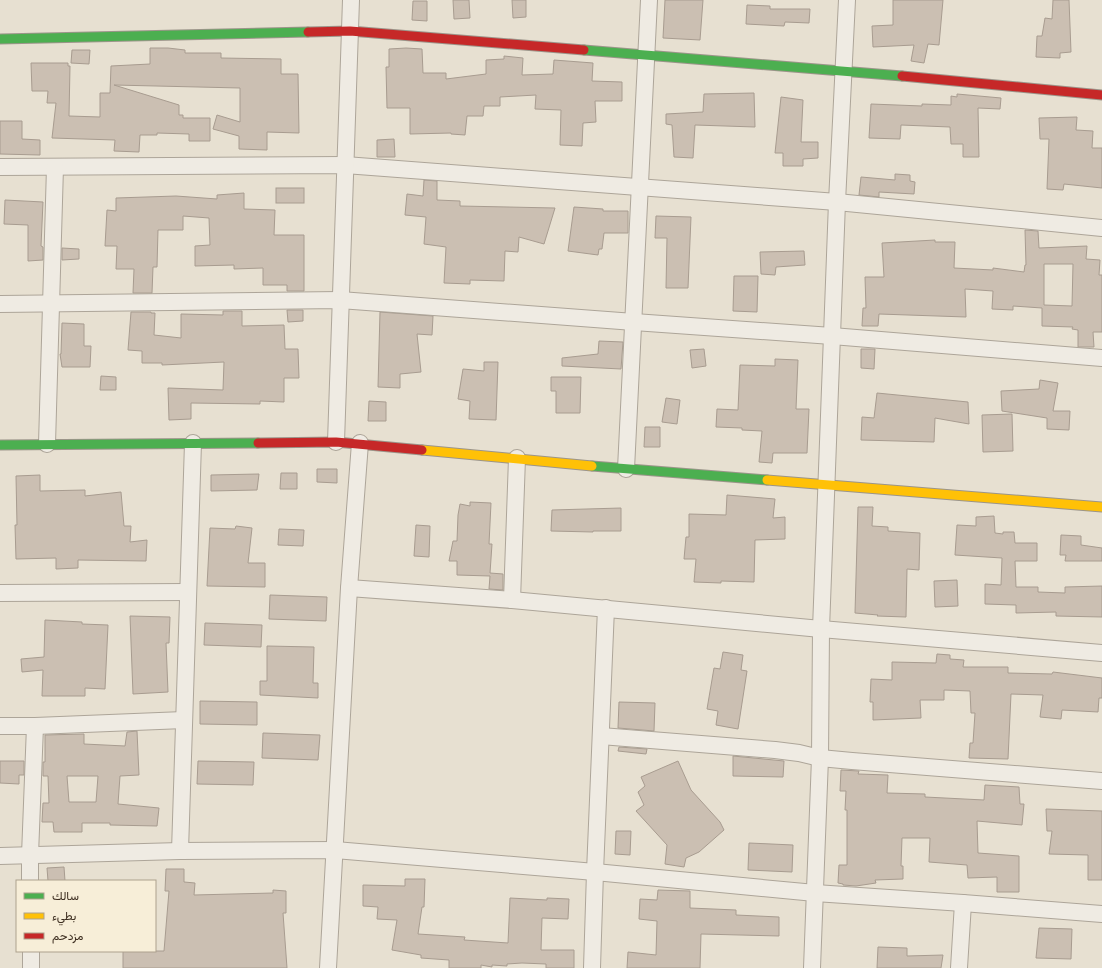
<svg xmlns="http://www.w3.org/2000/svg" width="1102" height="968" font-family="Merriweather,Vazirmatn,serif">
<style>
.building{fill:#cbbfb2;stroke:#a89c90;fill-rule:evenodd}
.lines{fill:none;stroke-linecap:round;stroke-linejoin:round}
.street-casing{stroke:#ada599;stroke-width:18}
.fast-casing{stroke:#9c958a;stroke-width:11}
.slow-casing{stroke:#9c958a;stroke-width:11}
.jam-casing{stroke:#9c958a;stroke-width:11}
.street{stroke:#efebe3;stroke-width:16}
.fast{stroke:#4caf50;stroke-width:9}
.slow{stroke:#ffc107;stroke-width:9}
.jam{stroke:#c62828;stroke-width:9}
</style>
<rect width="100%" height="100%" fill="#e7e0d1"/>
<g class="building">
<path d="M453 0H469L470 18 454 19Z"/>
<path d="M512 0H526V17L513 18Z"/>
<path d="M665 0H703L700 40 663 38Z"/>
<path d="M893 0H943L939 45 928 44 924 63 911 61 914 45 873 47 872 26 893 25Z"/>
<path d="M1053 0H1069L1071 52 1060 53V58L1036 57 1037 36H1042L1045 18 1052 19Z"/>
<path d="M413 1H427V21L412 20Z"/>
<path d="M747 5 770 6V9H810L809 23 785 22 784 26 746 24Z"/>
<path d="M150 48H168L185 50V53H221V58L281 59V74H298L299 133 267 132V150L239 149V136L213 129 217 115 240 122V88L114 85 179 105V115H183V118H210V141H189V134L157 133V135H140L139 152 114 151 115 140 52 138 56 103H47L48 91H32L31 63H68V66H70L69 116 100 117V93H110L111 66 150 64Z"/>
<path d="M406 48 422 49 423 73H446V79L486 74V60L504 59V56L523 58 522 75 553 74 554 60 593 63 592 81 622 82V101H595L596 122 583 123 582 146 560 145 561 110 535 109 536 95 500 97V106H484L483 116H467L465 135 451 134V133L410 134V108H387L386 67H389V49Z"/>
<path d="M72 50H90L89 64 71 63Z"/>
<path d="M754 93 755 127 695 125 693 158 674 157 672 125 666 124V114L703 112 704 94Z"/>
<path d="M957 94 1001 98 1000 109 978 108 979 157H963V144H951L950 127 901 125 900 139 869 138 871 104 922 106V104L951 105V96L957 97Z"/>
<path d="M781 97 803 100 801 142H818V158L803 159V166H783V153H775Z"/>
<path d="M1077 117 1076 130 1093 131 1092 148H1102V188L1064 184 1063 190 1047 189 1049 139H1040L1039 118Z"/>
<path d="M0 121H22V139L40 140V155L0 154Z"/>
<path d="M394 139 395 157H377V140Z"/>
<path d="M895 174 910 175V181L915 182 914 194 879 192V197L859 195 861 177 895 180Z"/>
<path d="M424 180 437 181V200L460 201V206L555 208 544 244 519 237 518 252 505 251 504 281 470 280V284L444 283 446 247 424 244 426 217 405 215 407 194 423 196Z"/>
<rect x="276" y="188" width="28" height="15"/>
<path d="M244 193V209L275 210 274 235H304V291H287V285H263V268L234 269V265L195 266V246L210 245 209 218 183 216V230H158L157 267H153L152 293H133L134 269H116L117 246H105L107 210 116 211V198L176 196 217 199V195Z"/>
<path d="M5 200 43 202 41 246 43 247V260L28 261V225L4 224Z"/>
<path d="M574 207 603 209V211H628V233H604L602 249H599L598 255 568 251Z"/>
<path d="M656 216 691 217 688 288H666L667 238H655Z"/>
<path d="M1025 230 1038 231 1039 248 1087 246 1086 259 1100 260 1099 275H1102V332H1093L1094 347H1078V330L1072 329 1073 327 1042 326V308L1013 306V310L992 309 993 291 965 289 966 317 879 314 878 326H862L863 308H866L865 277H884L882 243 935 240V242H955L954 268 993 270V268L1024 272 1025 265H1026ZM1044 264H1073L1072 306 1044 305Z"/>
<path d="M62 248 79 249V259L62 260Z"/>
<path d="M804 251 805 265 776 267 775 275 761 274 760 252Z"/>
<path d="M734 276H758L757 312 733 311Z"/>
<path d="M287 310H303V321L288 322Z"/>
<path d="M223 311H242V326L284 325 285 349H298L299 378H284V402L260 401V404L191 403V419L169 420 168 388 223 390 224 362 162 365V363H142V351L128 350 131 312H151V313H155L154 335 181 338V314L223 315Z"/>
<path d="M380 312 433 316 432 335 417 334 421 372 400 374V388L378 387Z"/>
<path d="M62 323 84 324V346H91L90 367H62L60 354H61Z"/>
<path d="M599 341 623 342 621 369 562 366V358L598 354Z"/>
<path d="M704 349 706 366 692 368 690 350Z"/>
<path d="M861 349H875L874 369 861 368Z"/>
<path d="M775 359 798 360 796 409H809L807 453H773L772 463 759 462 762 431 742 430V428L716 427 717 409 738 410 740 365 775 366Z"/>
<path d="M484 362H498L496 420 469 419 470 401 458 399 463 369 484 371Z"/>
<path d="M101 376 116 377V390H100Z"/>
<path d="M551 377H581L580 413H556V391H551Z"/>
<path d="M1040 380 1058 383 1053 411H1070L1069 430 1047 429V418L1002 411 1001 391 1039 389Z"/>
<path d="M877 393 968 402 969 424 935 418 934 442 861 440 862 417 874 418Z"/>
<path d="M666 398 680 400 677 424 662 422Z"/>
<path d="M369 401 386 402V421H368Z"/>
<path d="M1012 414 1013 451 983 452 982 415Z"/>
<path d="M645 427H660V447H644Z"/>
<path d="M317 469H337V483L317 482Z"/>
<path d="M281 473H297V489H280Z"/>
<path d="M259 474 257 490 211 491V475Z"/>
<path d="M40 475V491L85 490V496L121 492 124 526H131L130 542 147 540 146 561 78 560V568L56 569V558L16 559 15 525H17L16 476Z"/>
<path d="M727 495 775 499 773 518 785 517V539L755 540 754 582 721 581V583L694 582 696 559H684L686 537H689V514L726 515Z"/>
<path d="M470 502 491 503 489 544H492L490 573 503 574V590L489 589 490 576 457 575V561H449L453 541H457L458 515 460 504 470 506Z"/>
<path d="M858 507H873L872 526 888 527V531L920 533 919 570 907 569 906 617 877 616 878 615 855 613Z"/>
<path d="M621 508V531H593V532L551 531 552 510Z"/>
<path d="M994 516 995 533 1003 534V532H1014L1015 543H1037V561H1015L1016 587H1038V592L1065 593V587L1102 586V617L1056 616V612L1016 613V605L985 604V584L1001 585 1002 558 955 555 957 525 976 526V517Z"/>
<path d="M416 525 430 526 429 557 414 556Z"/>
<path d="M236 526 252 528 248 563H265V587L207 586 210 528 235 529Z"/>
<path d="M279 529 304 530 303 546 278 545Z"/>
<path d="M1061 535 1081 536V545L1102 548V561H1065L1066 555H1060Z"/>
<path d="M957 580 958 606 935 607 934 581Z"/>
<path d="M270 595 327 597 326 621 269 619Z"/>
<path d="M130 616 170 617 169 643H166L168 692 133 694Z"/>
<path d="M45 620 82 622V624L108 625 105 689 85 688V696H42L43 670 22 672 21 659 44 657Z"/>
<path d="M205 623 262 625 261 647 204 645Z"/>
<path d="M267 646 314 647 313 683H318V698L260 695V681H267Z"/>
<path d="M723 652 743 655 741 670 747 671 738 729 716 725 718 711 707 709 714 668 720 669Z"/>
<path d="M937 654 950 655V659L964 660 963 667H1008V673L1052 674 1053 672 1102 678V698H1099L1098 712 1062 710 1061 719 1040 717 1043 695 1011 694 1008 759 969 758 970 743H973L975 713H971L970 691 944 690V700H920L921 718 873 720V702H870L871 679 892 680V662L936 663Z"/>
<path d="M200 701 257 702V725L200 724Z"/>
<path d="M619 702 655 703 654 731 618 728Z"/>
<path d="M137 731 139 775 120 776 118 804 159 808 157 826 110 825V823H82V832H54L53 822H42L43 803H49L48 776H43V762H45V735L84 734V744L125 746 127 732ZM67 776H98L96 802H69Z"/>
<path d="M263 733 320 735 318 760 262 758Z"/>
<path d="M619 747 647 749 646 754 618 751Z"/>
<path d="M733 756 784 761 783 777 733 776Z"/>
<path d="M0 761H24V775H19V784L0 783Z"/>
<path d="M198 761 254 762 253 785 197 784Z"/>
<path d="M678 761 691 790 720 822 724 830 699 852 686 858 684 867 665 864 667 845 636 811 644 805 638 792 645 786 641 777Z"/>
<path d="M841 770 859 771 858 774 888 775 887 793 925 794V797L984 800 985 785 1019 787 1020 804H1024L1022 825 977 821 978 853 1019 856V892H997V877L968 878 967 865 929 862 930 838H902L901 866H903V879L875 880 876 883 856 886 843 885V884L838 883 839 865H847V810H845L846 791H840Z"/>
<path d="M1046 809 1102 811V880H1088V855L1049 854 1052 831H1047Z"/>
<path d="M616 831H631L630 855 615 854Z"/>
<path d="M749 843 793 845 792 872 748 870Z"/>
<path d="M64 867 65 881H48L47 868Z"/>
<path d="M166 869H184V882L195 883 194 895 273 893V890L286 891V913H283L287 968H123V951H164L169 891H165Z"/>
<path d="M405 879H425L424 907H422L418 934 465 937 464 940 508 943 510 898 547 900V898L569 899 568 919 542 918 541 950H574V968H546V964L522 963 507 964V966L492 965V967L481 965V968H449V960L421 958V955L392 950 397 920 377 919 378 907 363 906V885L405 886Z"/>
<path d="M658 890 690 891V908L736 910V915L779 917V936L701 934 700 968H627L628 952 656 955 657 921 639 919 640 899 657 900Z"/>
<path d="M1039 928 1072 929 1071 959 1036 958Z"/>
<path d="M878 947 907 948V956L943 955 941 968H877Z"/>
</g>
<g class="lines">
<g class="street-casing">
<g id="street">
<path d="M0 167 345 165 837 202 1102 228"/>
<path d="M0 304 340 300 634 322 832 336 1102 358"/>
<path d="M336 442 351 0"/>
<path d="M47 444 55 167"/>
<path d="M626 469 649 0"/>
<path d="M349 588 512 600 821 629 1102 653"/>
<path d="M0 593 187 592"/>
<path d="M512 600 517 458"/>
<path d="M0 726H35L184 720"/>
<path d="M601 736 775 750 799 753 820 758 852 761 1102 781"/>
<path d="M180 851 193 443"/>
<path d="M0 856 180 851 335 850 595 872 815 893 963 903 1102 914"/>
<path d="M30 881V855L35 726"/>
<path d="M31 951V968"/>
<path d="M328 968 349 588 360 443"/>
<path d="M592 968 595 872 606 608"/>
<path d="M812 968 820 758 821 629 837 202 847 0"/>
<path d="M959 968 963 903"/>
</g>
</g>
<g class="fast-casing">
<g id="fast">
<path d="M0 39 308 32"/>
<path d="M584 50 902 76"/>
<path d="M0 445 258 443"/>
<path d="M592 466 767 480"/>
</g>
</g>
<g class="slow-casing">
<g id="slow">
<path d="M422 450 592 466"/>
<path d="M767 480 1102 507"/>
</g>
</g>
<g class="jam-casing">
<g id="jam">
<path d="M308 32 350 31 584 50"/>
<path d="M902 76 1102 95"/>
<path d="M258 443 336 442 422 450"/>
</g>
</g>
<use href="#street" class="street"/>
<use href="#fast" class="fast"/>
<use href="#slow" class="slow"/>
<use href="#jam" class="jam"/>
</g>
<rect x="16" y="880" width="140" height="72" fill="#f7eed8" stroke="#ada18e"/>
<rect x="24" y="893" width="20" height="6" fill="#4caf50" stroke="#ada18e"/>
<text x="52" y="900" font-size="12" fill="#3d2e20">سالك</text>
<rect x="24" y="913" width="20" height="6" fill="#ffc107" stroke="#ada18e"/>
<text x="52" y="920" font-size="12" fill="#3d2e20">بطيء</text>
<rect x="24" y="933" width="20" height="6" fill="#c62828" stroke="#ada18e"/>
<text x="52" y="940" font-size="12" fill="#3d2e20">مزدحم</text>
</svg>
